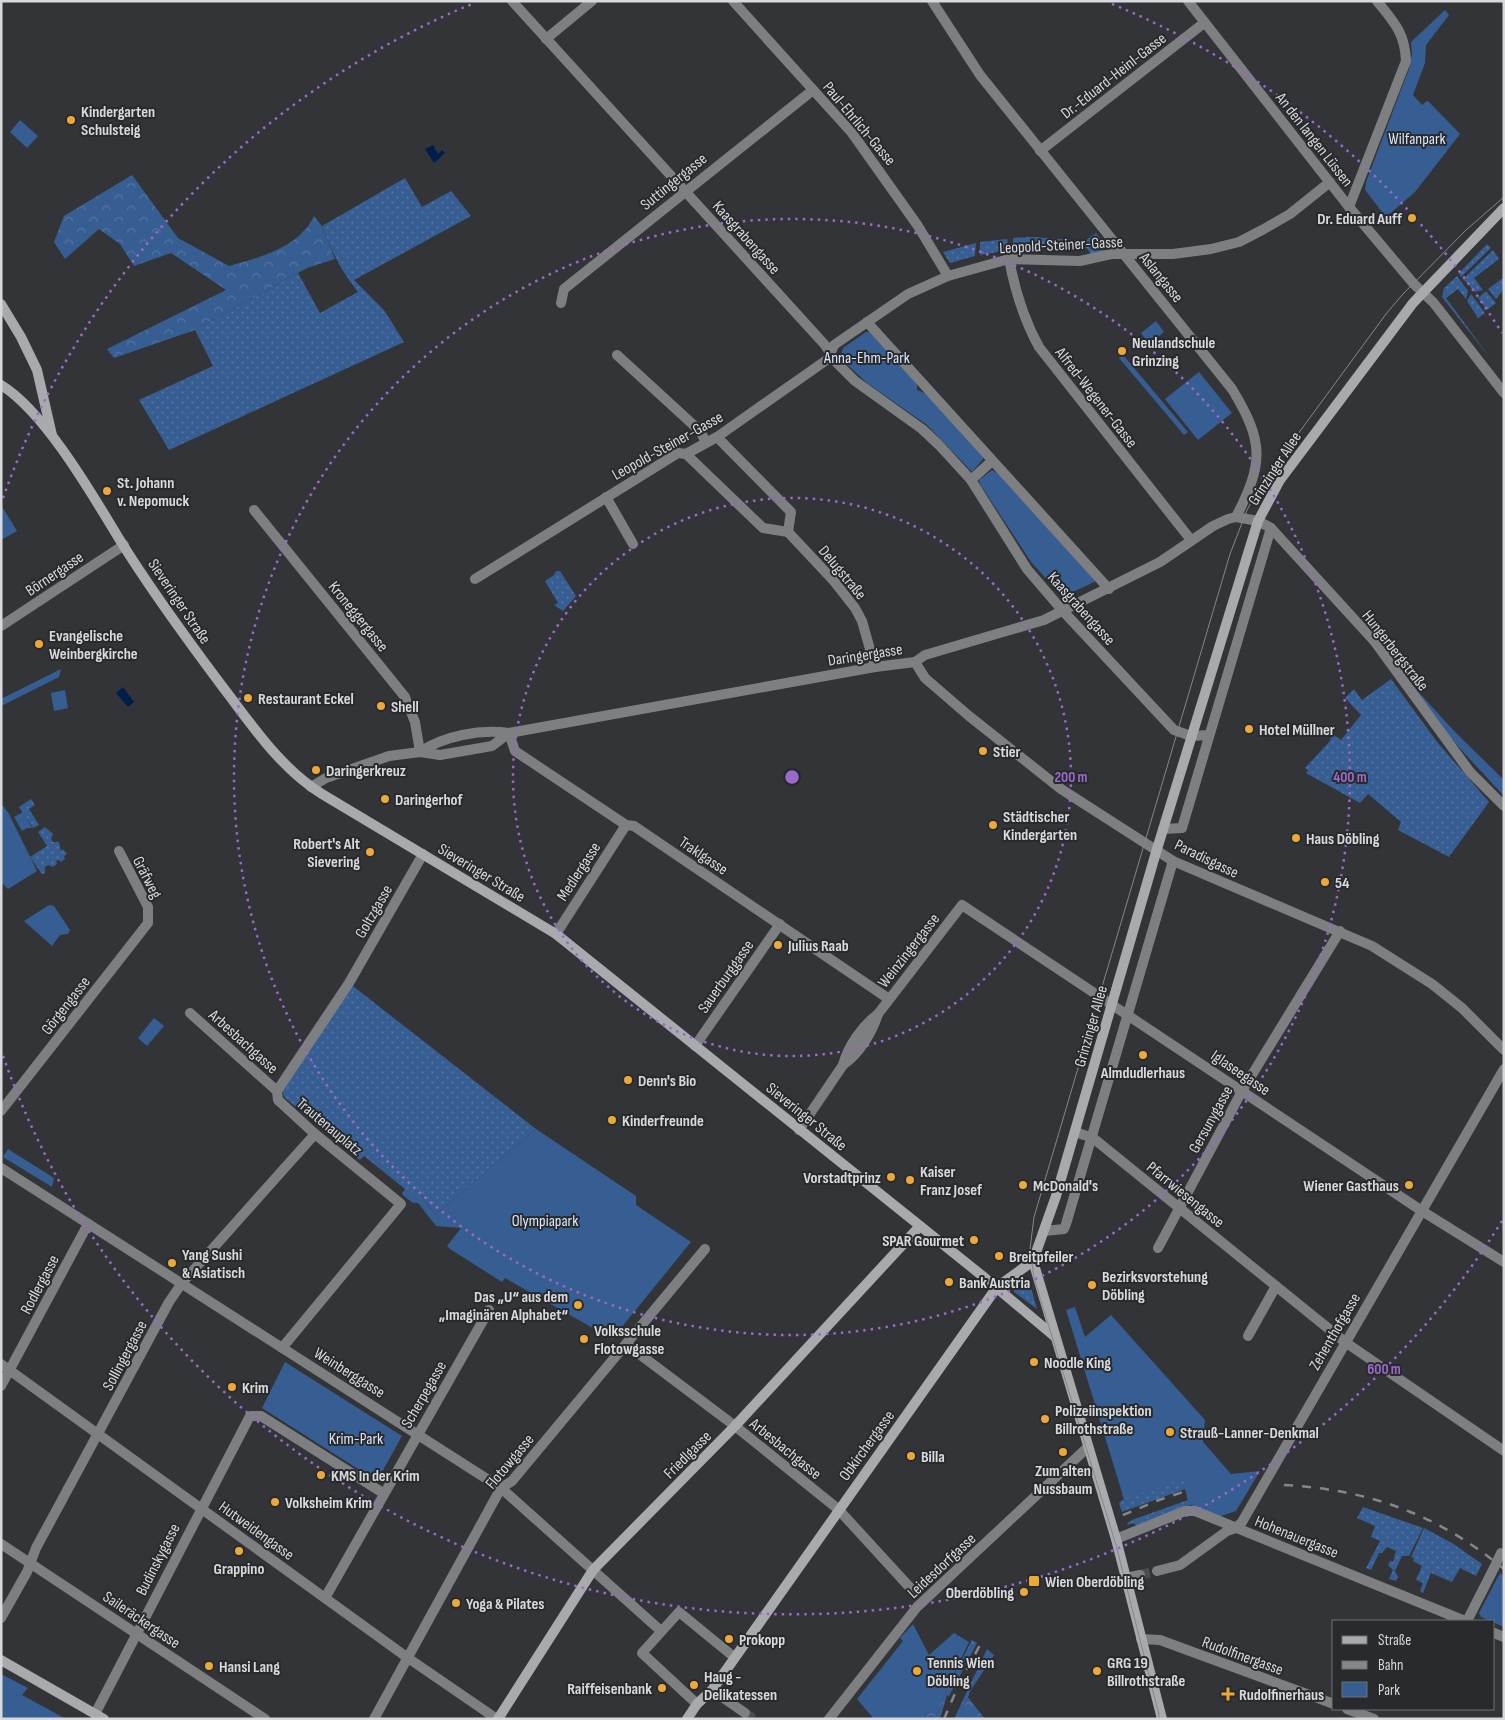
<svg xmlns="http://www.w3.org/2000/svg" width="1505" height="1720" font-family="'Sofia Sans Condensed',sans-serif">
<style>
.grass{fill:url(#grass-dots)}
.forest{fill:url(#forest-crowns)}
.park{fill:#375e93}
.water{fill:#001e4b}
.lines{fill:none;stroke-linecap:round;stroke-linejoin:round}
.street-tunnel{stroke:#4b4d50;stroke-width:10;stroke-dasharray:10 5;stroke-linecap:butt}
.street{stroke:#7e7f81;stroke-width:10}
.secondary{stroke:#a8aaad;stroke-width:10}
.tram{stroke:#85878a;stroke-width:1}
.rail{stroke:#85878a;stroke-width:2.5;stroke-dasharray:9 9;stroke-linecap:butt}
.street-bridge{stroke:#7e7f81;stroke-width:10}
.ring{fill:none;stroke:#9b69c9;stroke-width:2.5;stroke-dasharray:2.5 5}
.poi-dot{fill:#eba939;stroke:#282a2e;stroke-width:2}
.labels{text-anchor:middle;stroke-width:4;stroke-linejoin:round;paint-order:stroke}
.street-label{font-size:16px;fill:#d7d9db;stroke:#282a2e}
.poi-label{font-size:16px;font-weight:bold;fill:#d7d9db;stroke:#282a2e;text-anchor:start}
.park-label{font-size:16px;fill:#d8e6f9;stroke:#282a2e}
.centre{fill:#9b69c9;stroke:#282a2e;stroke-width:2.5}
.ring-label{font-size:15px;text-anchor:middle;font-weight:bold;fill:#9b69c9;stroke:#282a2e;stroke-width:4;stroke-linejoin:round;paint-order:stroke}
</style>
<defs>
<pattern id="grass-dots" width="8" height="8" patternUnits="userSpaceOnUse" patternTransform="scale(1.25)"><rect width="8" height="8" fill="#375e93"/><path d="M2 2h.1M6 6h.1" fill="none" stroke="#5374a2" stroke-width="1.8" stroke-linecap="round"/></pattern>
<pattern id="forest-crowns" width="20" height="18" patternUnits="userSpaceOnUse" patternTransform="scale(1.25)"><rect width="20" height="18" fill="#375e93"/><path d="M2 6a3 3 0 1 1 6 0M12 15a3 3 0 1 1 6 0" fill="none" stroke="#5374a2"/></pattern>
</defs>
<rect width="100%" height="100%" fill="#323438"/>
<g class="grass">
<path d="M405 178 422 207 451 191 471 216 354 280 384 310 404 342 169 450 139 400 213 366 195 330 298 273 320 313 358 292C340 269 333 254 322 226Z"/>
<path d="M1096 233 1107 247 1104 250 1091 255 1087 248 1077 250 1013 248V238L1034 237 1085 241Z"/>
<path d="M1007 239 1009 250 980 255V242Z"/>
<path d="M976 243 975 256 950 263 943 252Z"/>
<path d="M1487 244 1491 248 1461 277 1459 273Z"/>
<path d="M1493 250 1499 259 1474 278 1483 290 1475 292 1463 279Z"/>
<path d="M1457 276 1468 291 1466 299 1458 289 1446 298 1490 358 1442 297 1444 288Z"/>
<path d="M1503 278 1504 289 1496 299 1488 289Z"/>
<path d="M1486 291 1496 303 1487 310 1478 298Z"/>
<path d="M1471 294 1485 313 1478 318 1467 301Z"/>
<path d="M556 571H560L576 596 563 611 554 605 558 603 545 581 554 575Z"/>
<path d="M1391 679 1438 743 1489 802 1449 857 1398 830 1401 822 1368 794 1360 803 1306 773 1308 770 1305 768 1330 741 1332 734 1341 740 1361 715 1345 698 1354 689 1362 700Z"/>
<path d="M31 799 35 805 29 809 39 825 33 828 19 807Z"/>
<path d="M45 827 53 834 51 839 53 842H59L61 851 63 849 67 854 64 856 65 859 61 862 59 860 56 861 57 864 53 867 48 865 45 867V873L42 874 30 857 47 846 38 832Z"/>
<path d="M349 983 536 1129 435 1215 418 1190 405 1197 402 1194 405 1189 364 1156 360 1160 354 1155 284 1097 283 1092 279 1089Z"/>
<path d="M1024 1280 1029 1281 1037 1309 1014 1292V1287Z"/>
<path d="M1194 1470 1218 1517 1191 1505 1136 1526 1134 1523 1128 1525 1127 1523 1132 1520 1188 1500 1185 1489 1122 1512 1119 1503 1124 1499 1122 1495Z"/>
<path d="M1363 1507 1423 1528 1409 1556H1402L1395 1571 1398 1577 1396 1581 1389 1579 1393 1570 1388 1565 1390 1561 1393 1562 1396 1551 1387 1547 1382 1553H1379L1371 1570 1366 1568 1380 1541 1371 1537 1375 1526 1357 1518Z"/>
<path d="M1424 1528 1452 1543 1482 1564 1476 1576 1460 1568 1452 1582 1431 1573 1423 1593 1420 1591 1423 1583 1416 1580 1422 1566 1413 1561 1414 1558 1411 1557Z"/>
<path d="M972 1640 977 1643 949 1696 947 1695 940 1719H935L949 1684Z"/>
<path d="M987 1649 959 1719H954Z"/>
</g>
<g class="forest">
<path d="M132 175 178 238 229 266C260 257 299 248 314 216L322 226 335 259 307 268 195 330 114 358 107 349 226 290 171 253 134 266 120 244 99 229 65 259 54 242 64 216Z"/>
<path d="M987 1649 994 1655 967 1696 985 1719H959Z"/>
<path d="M949 1684 935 1719H923L929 1712 925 1707Z"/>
</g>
<g class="park">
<path d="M1445 10 1449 15 1426 45 1425 63 1413 95 1422 105 1427 101 1429 102 1460 134 1415 192 1386 217 1365 190 1366 182 1409 69 1412 54 1411 42Z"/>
<path d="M20 120 38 136 27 148 10 132Z"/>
<path d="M1156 321 1164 332 1149 344 1141 333Z"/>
<path d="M866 332H870L917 383V390L927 394 983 456V459L972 472 927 425 867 383 840 358 843 348Z"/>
<path d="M1123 355 1188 432 1184 435 1119 358Z"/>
<path d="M1199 372 1232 413 1198 440 1165 399Z"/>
<path d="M992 470 999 474 1096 581 1063 597 1031 562 980 484 979 480Z"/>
<path d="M1 505 17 531 1 540Z"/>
<path d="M61 669 59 677 1 706V699Z"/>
<path d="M1413 686 1455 732 1504 780V796C1472 761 1437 727 1413 686Z"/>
<path d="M65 690 68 708 54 711 51 693Z"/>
<path d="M1 803 9 814 37 871 8 889 1 882Z"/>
<path d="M23 812 32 828H27L22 831 14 817Z"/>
<path d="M49 905 54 906 70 930 68 934 60 935 52 946 24 921Z"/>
<path d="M154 1018 164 1026 147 1046 138 1038Z"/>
<path d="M536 1129 636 1196V1205L691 1242 612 1339 505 1278 502 1282 450 1249 447 1246 461 1228 436 1226 418 1203H413L405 1197 417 1189 435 1215Z"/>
<path d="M8 1149 54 1178 52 1187 3 1157Z"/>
<path d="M1075 1307 1085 1337 1111 1315 1205 1420 1203 1442 1231 1474 1260 1471 1236 1511 1218 1517 1191 1505 1183 1479 1124 1499 1066 1310Z"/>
<path d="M285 1362 402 1436 377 1481 262 1408Z"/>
<path d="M1500 1573 1504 1576V1627L1481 1617 1479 1613Z"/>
<path d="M913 1624 929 1655 954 1633 969 1642 949 1684 926 1707 929 1712 923 1719H874L857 1699 903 1641 900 1638Z"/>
<path d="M1 1674 28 1688 22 1695 66 1719H1Z"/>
</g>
<g class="water">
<path d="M433 145 438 154 442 150 445 153 434 163 425 149Z"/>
<path d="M123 687 134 702 128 707 116 693Z"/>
</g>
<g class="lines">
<g class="street-tunnel">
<path d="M1140 1575 1157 1571"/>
<path d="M745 1713 753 1719"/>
</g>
<g class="street">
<path d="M512 1 825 345 836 362 855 381 922 429 939 445 971 480 1027 569 1062 610 1174 730 1191 736 1209 735"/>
<path d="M733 1 852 133 918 226 948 276"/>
<path d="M932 1 980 75 1232 389C1264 442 1264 462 1236 517"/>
<path d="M1188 1 1349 207 1413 283 1433 302 1504 393"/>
<path d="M546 39 592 1"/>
<path d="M1040 151 1204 23"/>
<path d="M1349 207 1406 61C1405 33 1394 22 1377 1"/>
<path d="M1009 259C1015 291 1023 318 1039 347L1191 540"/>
<path d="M561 303 564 289 813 90"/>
<path d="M867 322 1109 589"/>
<path d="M617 355 700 431 706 442"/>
<path d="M717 437 791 512 788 532"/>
<path d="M686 454 763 528 788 532 833 580 855 608 862 621 875 667"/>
<path d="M971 480 992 461"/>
<path d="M606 497 633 544"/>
<path d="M254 510 405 697 415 722 420 752"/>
<path d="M475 579 678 453 686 454 717 437 828 359 834 345 908 294 948 276 1009 259 1080 261 1111 254H1173L1211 249 1239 242 1264 229 1290 214 1330 182"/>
<path d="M1 626 124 545"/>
<path d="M915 662 925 678 969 716 1061 789 1173 861 1372 946 1432 984 1462 1008 1504 1050"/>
<path d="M509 733 515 751 626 825 634 826 889 999"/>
<path d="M420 752C444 736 479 729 509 733L875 667 915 662 925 655 1044 620 1160 562 1213 526 1228 519 1236 517 1258 521 1271 528 1375 642 1470 772 1504 806"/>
<path d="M311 787 326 778 389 756 420 752 440 755 492 746 509 733"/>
<path d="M1163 829 1182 828 1271 528"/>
<path d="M556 934 626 825"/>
<path d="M190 1013 277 1091"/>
<path d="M695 1046 780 924"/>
<path d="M843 1065C848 1046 862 1026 878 1014L962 905 1422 1211 1504 1262"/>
<path d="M1 1111 148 923V907L119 851"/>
<path d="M799 1130 843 1065C859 1054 872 1033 878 1014"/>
<path d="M1075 1132 1093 1138 1345 1342 1504 1451"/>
<path d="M1 1168 501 1488 661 1631"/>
<path d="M1044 1231 1064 1229 1066 1224 1173 861"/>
<path d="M1158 1248 1242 1091 1340 931"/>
<path d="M1248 1336 1276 1286"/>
<path d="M626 1344 735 1426 838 1509 914 1592"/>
<path d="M282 1348 401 1204 315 1134 278 1100 277 1091 349 983 423 854"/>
<path d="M1 1364 408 1658 497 1719"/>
<path d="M1 1386 88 1224"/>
<path d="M1116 1539 1185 1511H1195L1465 1621"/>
<path d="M1 1544 265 1719"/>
<path d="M1157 1571 1180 1565 1227 1531 1236 1528 1242 1522 1504 1069"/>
<path d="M1126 1578 1140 1575"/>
<path d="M325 1598 489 1310"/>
<path d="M1 1618 27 1572 36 1548 169 1302 182 1283 315 1134"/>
<path d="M1467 1621 1494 1568"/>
<path d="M1494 1633 1504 1637"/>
<path d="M1141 1639 1160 1640 1334 1704"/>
<path d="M712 1690 745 1713"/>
<path d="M697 1704 642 1653 679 1612 734 1657"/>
<path d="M1347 1709 1374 1719"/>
<path d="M95 1714 250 1416H261L383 1493"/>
<path d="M374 1719 501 1488 512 1481 705 1249"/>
<path d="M829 1719 917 1607 1088 1447"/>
</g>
<g class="secondary">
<path d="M1 304 21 337 37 370 52 435"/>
<path d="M1 385C44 411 92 494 118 537 150 589 186 638 222 686 252 725 280 768 322 794L556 934 985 1278 1054 1336"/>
<path d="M1 1660 104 1719"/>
<path d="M498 1719 593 1570 735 1426 920 1226"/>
<path d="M687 1719 697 1704 712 1690 997 1287 1033 1261"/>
<path d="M1162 1719 1116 1539 1033 1261 1056 1196 1157 849 1258 521 1280 480 1413 303 1504 208"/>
</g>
<path class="tram" d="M1160 1719 1116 1545 1034 1278 1030 1249 1034 1217 1230 554 1247 510 1262 483 1386 314 1403 294 1466 230 1504 197"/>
<g class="rail">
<path d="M1284 1485C1370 1490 1437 1514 1504 1569"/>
<path d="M1123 1515 1159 1500 1186 1491"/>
<path d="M944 1719 959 1684 980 1645"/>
</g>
<path class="street-bridge" d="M1494 1568 1501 1553"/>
</g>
<g class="ring">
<circle cx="792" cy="777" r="279"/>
<circle cx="792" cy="777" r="558"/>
<path d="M1502 1221A837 837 0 0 1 3 1056M3 498A837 837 0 0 1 472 4M1112 4A837 837 0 0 1 1502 333"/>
</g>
<g class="poi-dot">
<circle cx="71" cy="120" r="5"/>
<circle cx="1412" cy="218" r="5"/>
<circle cx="1122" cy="351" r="5"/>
<circle cx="107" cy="491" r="5"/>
<circle cx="39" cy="644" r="5"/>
<circle cx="248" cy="698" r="5"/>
<circle cx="381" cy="706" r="5"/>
<circle cx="1249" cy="729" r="5"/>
<circle cx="983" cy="751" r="5"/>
<circle cx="316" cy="770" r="5"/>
<circle cx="385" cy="799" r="5"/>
<circle cx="993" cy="825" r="5"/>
<circle cx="1296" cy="838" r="5"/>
<circle cx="370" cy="852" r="5"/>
<circle cx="1325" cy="882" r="5"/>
<circle cx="778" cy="945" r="5"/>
<circle cx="1143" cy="1055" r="5"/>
<circle cx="628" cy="1080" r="5"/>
<circle cx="612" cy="1120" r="5"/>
<circle cx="891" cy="1177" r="5"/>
<circle cx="910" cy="1180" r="5"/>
<circle cx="1023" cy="1185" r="5"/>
<circle cx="1409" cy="1185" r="5"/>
<circle cx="974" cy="1240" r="5"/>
<circle cx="999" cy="1256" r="5"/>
<circle cx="172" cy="1263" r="5"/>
<circle cx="949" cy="1282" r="5"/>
<circle cx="1092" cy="1285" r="5"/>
<circle cx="578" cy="1305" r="5"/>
<circle cx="584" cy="1339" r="5"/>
<circle cx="1034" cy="1362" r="5"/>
<circle cx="232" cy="1387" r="5"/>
<circle cx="1045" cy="1419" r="5"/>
<circle cx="1170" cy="1432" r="5"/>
<circle cx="1063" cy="1452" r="5"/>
<circle cx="911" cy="1456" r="5"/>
<circle cx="321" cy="1475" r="5"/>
<circle cx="275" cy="1502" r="5"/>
<circle cx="239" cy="1551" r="5"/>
<rect x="1028" y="1575" width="12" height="12" rx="2.5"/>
<circle cx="1024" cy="1592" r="5"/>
<circle cx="456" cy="1603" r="5"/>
<circle cx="729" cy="1639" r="5"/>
<circle cx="209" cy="1666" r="5"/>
<circle cx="917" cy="1671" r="5"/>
<circle cx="1097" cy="1671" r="5"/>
<circle cx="694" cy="1685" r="5"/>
<circle cx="662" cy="1688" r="5"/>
<path d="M1225.5 1686.5h5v5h5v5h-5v5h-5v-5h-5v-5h5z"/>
</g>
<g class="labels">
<g class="street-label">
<text transform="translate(1113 75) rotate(-38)" y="6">Dr.-Eduard-Heinl-Gasse</text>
<text transform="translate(860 123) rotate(50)" y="6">Paul-Ehrlich-Gasse</text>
<text transform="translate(1315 139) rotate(52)" y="6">An den langen Lüssen</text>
<text transform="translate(673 181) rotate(-39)" y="6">Suttingergasse</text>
<text transform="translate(747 237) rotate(48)" y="6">Kaasgrabengasse</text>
<text transform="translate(1061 244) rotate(-3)" y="6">Leopold-Steiner-Gasse</text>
<text transform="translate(1162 277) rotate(51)" y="6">Aslangasse</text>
<text transform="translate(1097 397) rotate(52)" y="6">Alfred-Wegener-Gasse</text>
<text transform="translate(667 445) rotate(-29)" y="6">Leopold-Steiner-Gasse</text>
<text transform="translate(1274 468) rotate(-57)" y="6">Grinzinger Allee</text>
<text transform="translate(843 572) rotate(50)" y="6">Delugstraße</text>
<text transform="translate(54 573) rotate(-34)" y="6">Börnergasse</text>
<text transform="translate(180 601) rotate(56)" y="6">Sieveringer Straße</text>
<text transform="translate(1082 608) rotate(48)" y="6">Kaasgrabengasse</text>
<text transform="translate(359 616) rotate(51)" y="6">Kroneggergasse</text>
<text transform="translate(1396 650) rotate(52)" y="6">Hungerbergstraße</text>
<text transform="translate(865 654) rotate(-9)" y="6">Daringergasse</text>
<text transform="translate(704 855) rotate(34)" y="6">Traklgasse</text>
<text transform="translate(1207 858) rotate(26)" y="6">Paradisgasse</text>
<text transform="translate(578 871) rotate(-57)" y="6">Medlergasse</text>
<text transform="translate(482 872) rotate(31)" y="6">Sieveringer Straße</text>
<text transform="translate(148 877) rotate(63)" y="6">Gräfweg</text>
<text transform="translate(373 911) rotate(-60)" y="6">Goltzgasse</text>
<text transform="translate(908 950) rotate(-52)" y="6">Weinzingergasse</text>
<text transform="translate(725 976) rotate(-55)" y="6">Sauerburggasse</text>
<text transform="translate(65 1005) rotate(-52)" y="6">Görgengasse</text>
<text transform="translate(1090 1026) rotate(-74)" y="6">Grinzinger Allee</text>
<text transform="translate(244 1041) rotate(42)" y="6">Arbesbachgasse</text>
<text transform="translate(1241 1072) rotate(34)" y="6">Iglaseegasse</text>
<text transform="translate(807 1116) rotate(39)" y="6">Sieveringer Straße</text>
<text transform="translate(1210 1119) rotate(-61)" y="6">Gersunygasse</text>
<text transform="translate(330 1126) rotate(40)" y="6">Trautenauplatz</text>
<text transform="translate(1186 1194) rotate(39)" y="6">Pfarrwiesengasse</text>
<text transform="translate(39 1284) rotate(-62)" y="6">Rodlergasse</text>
<text transform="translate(1334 1331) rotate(-60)" y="6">Zehenthofgasse</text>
<text transform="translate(124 1355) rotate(-62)" y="6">Sollingergasse</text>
<text transform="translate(350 1372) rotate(32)" y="6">Weinberggasse</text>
<text transform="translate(423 1394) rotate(-60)" y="6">Scherpegasse</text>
<text transform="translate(866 1445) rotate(-54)" y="6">Obkirchergasse</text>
<text transform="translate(786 1448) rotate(39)" y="6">Arbesbachgasse</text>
<text transform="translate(687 1454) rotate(-45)" y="6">Friedlgasse</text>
<text transform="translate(509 1461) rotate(-50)" y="6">Flotowgasse</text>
<text transform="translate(257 1530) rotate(36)" y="6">Hutweidengasse</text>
<text transform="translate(1297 1536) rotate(22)" y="6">Hohenauergasse</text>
<text transform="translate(157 1559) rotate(-63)" y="6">Budinskygasse</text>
<text transform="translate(941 1565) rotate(-43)" y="6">Leidesdorfgasse</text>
<text transform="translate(142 1619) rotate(34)" y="6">Saileräckergasse</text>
<text transform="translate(1243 1655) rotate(20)" y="6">Rudolfinergasse</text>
</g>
<g class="poi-label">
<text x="81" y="117">Kindergarten<tspan x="81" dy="18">Schulsteig</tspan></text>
<text x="1402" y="224" text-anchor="end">Dr. Eduard Auff</text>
<text x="1132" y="348">Neulandschule<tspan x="1132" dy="18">Grinzing</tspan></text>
<text x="117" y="488">St. Johann<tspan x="117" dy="18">v. Nepomuck</tspan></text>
<text x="49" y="641">Evangelische<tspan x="49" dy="18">Weinbergkirche</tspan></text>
<text x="258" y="704">Restaurant Eckel</text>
<text x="391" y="712">Shell</text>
<text x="1259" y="735">Hotel Müllner</text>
<text x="993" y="757">Stier</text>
<text x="326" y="776">Daringerkreuz</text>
<text x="395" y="805">Daringerhof</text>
<text x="1003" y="822">Städtischer<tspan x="1003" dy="18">Kindergarten</tspan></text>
<text x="1306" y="844">Haus Döbling</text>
<text x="360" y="849" text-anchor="end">Robert's Alt<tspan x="360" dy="18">Sievering</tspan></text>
<text x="1335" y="888">54</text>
<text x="788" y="951">Julius Raab</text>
<text x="1143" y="1078" text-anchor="middle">Almdudlerhaus</text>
<text x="638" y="1086">Denn's Bio</text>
<text x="622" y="1126">Kinderfreunde</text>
<text x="920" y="1177">Kaiser<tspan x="920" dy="18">Franz Josef</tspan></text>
<text x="881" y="1183" text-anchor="end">Vorstadtprinz</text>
<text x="1033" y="1191">McDonald's</text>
<text x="1399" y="1191" text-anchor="end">Wiener Gasthaus</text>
<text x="964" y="1246" text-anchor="end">SPAR Gourmet</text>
<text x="182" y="1260">Yang Sushi<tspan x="182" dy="18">&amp; Asiatisch</tspan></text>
<text x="1009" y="1262">Breitpfeiler</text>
<text x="1102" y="1282">Bezirksvorstehung<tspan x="1102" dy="18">Döbling</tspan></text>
<text x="959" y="1288">Bank Austria</text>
<text x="568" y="1302" text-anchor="end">Das „U“ aus dem<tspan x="568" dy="18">„Imaginären Alphabet“</tspan></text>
<text x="594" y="1336">Volksschule<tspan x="594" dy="18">Flotowgasse</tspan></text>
<text x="1044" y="1368">Noodle King</text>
<text x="242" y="1393">Krim</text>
<text x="1055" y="1416">Polizeiinspektion<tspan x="1055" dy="18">Billrothstraße</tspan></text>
<text x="1180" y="1438">Strauß-Lanner-Denkmal</text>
<text x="921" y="1462">Billa</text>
<text x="1063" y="1476" text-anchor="middle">Zum alten<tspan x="1063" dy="18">Nussbaum</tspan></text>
<text x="331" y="1481">KMS In der Krim</text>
<text x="285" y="1508">Volksheim Krim</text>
<text x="239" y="1574" text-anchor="middle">Grappino</text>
<text x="1045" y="1587">Wien Oberdöbling</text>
<text x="1014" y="1598" text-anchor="end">Oberdöbling</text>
<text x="466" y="1609">Yoga &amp; Pilates</text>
<text x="739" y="1645">Prokopp</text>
<text x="927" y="1668">Tennis Wien<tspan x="927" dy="18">Döbling</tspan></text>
<text x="1107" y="1668">GRG 19<tspan x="1107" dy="18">Billrothstraße</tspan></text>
<text x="219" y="1672">Hansi Lang</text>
<text x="704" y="1682">Haug -<tspan x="704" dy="18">Delikatessen</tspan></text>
<text x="652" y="1694" text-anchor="end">Raiffeisenbank</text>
<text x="1239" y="1700">Rudolfinerhaus</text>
</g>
<g class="park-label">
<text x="1417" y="144">Wilfanpark</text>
<text x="867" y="363">Anna-Ehm-Park</text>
<text x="545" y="1226">Olympiapark</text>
<text x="356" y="1444">Krim-Park</text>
</g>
</g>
<circle cx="792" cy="777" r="8" class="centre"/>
<g class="ring-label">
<text x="1071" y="782">200 m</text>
<text x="1350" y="782">400 m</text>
<text x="1384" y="1374">600 m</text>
</g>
<rect width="1505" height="1720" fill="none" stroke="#d7d9db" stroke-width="5"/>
<rect x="1332" y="1620" width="162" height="90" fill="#282a2e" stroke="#6e7073"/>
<rect x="1342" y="1636" width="25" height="8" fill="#a8aaad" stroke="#6e7073"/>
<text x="1378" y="1645" font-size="15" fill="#d7d9db">Straße</text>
<rect x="1342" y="1661" width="25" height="8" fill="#85878a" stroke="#6e7073"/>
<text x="1378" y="1670" font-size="15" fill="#d7d9db">Bahn</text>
<rect x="1342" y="1682" width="25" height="15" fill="#375e93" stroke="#6e7073"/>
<text x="1378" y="1695" font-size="15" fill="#d7d9db">Park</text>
</svg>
